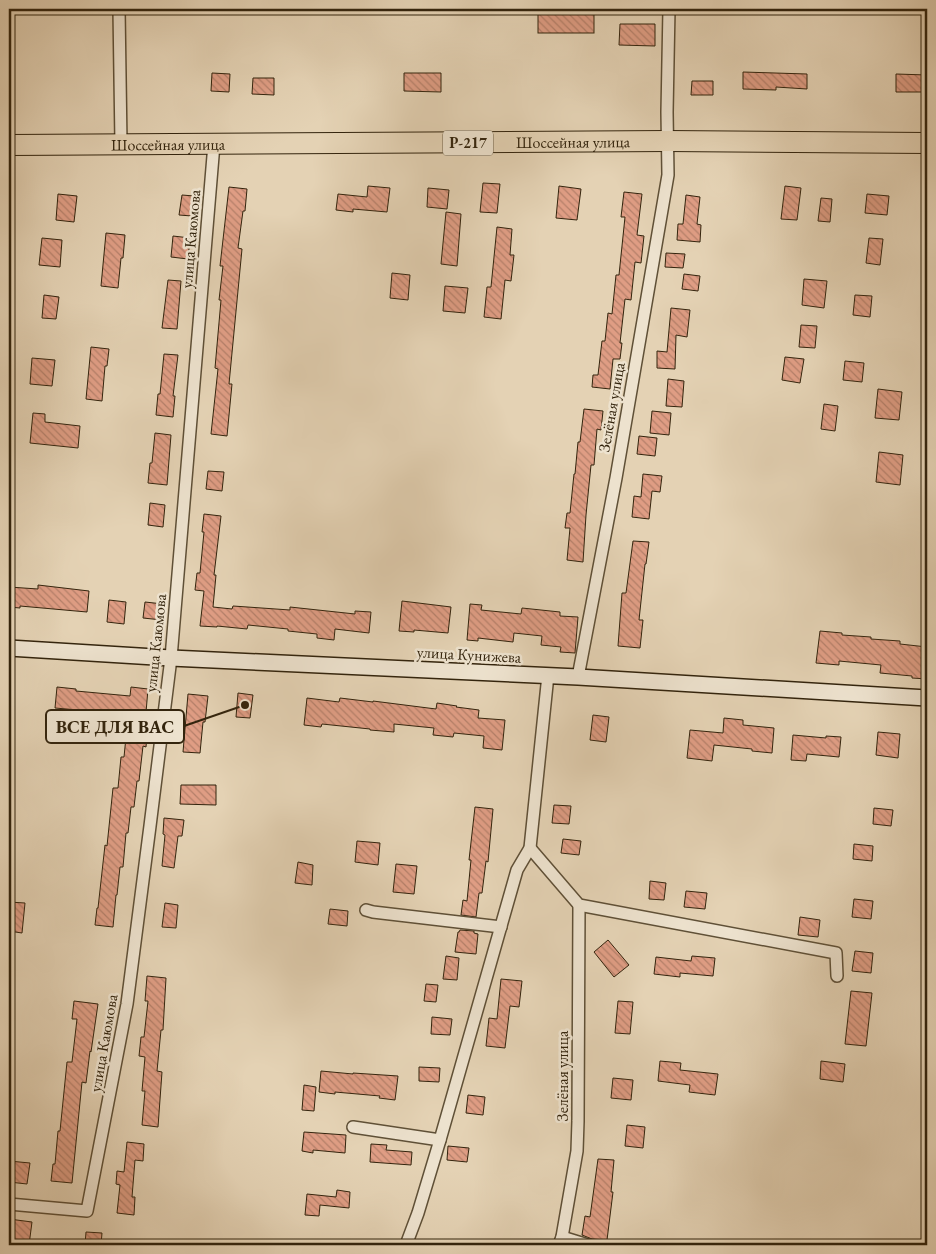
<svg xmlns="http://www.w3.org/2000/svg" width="936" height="1254" font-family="'EB Garamond',serif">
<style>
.building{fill:url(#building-back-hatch);stroke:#33240d}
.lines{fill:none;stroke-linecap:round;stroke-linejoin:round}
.street-casing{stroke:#5f5037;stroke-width:14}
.secondary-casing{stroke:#33240d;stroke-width:18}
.highway-casing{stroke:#33240d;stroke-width:22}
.street{stroke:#ede2ce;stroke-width:11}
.secondary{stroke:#ede2ce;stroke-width:15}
.highway{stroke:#e4d2b4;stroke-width:20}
.labels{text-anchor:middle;stroke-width:5;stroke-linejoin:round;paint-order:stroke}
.shield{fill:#ede2ce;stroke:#6b5d47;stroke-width:1}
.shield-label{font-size:15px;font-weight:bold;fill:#33240d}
.street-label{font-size:16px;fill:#33240d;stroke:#ede2ce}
.leader{fill:none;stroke:#33240d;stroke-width:2}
.callout-dot{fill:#33240d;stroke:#ede2ce;stroke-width:2}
.callout{fill:#ede2ce;stroke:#33240d;stroke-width:2}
.callout-label{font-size:18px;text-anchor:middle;font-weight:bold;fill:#33240d}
</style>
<defs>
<pattern id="building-back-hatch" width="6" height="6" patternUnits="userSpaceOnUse" patternTransform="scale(1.25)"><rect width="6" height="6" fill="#df9d84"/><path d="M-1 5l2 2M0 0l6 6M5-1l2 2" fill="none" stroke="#b5806a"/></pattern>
</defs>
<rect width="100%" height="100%" fill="#e4d2b4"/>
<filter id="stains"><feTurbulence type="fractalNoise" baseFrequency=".004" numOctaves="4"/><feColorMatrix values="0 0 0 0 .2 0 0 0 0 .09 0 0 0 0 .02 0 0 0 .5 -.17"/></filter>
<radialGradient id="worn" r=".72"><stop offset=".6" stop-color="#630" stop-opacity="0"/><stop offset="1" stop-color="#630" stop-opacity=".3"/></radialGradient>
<g class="building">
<rect x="538" y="9" width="56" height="24"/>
<path d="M620 24H655V46L619 45Z"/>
<path d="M743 72 807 74V89L776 87V90L743 89Z"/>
<path d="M212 73 230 74 229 92 211 91Z"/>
<path d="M404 73H441V92L404 91Z"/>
<path d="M896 74 927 75V92H896Z"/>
<path d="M253 78H274V95L252 94Z"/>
<path d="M692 81H713V95H691Z"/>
<path d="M483 183 500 184 497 213 480 212Z"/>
<path d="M368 186 390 188 387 212 353 209V212L336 210 338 194 367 197Z"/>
<path d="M559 186 581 189 577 220 556 218Z"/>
<path d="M785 186 801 188 797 220 781 219Z"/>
<path d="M229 187 247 189 245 211H243L238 248 242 249 229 384H232L227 436 211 434 218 369 215 368 221 300H219L223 266H220Z"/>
<path d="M428 188 449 190 447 209 427 207Z"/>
<path d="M624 192 642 194 637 235 644 236 641 263 635 262 631 300 625 299 620 343H622L620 359H613L610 389 592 387 593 375H598L602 341H605L608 313 612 314 616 275H619L625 217H621Z"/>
<path d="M58 194 77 196 74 222 56 220Z"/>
<path d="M867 194 889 196 887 215 865 213Z"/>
<path d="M182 195 194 196 192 216 179 215Z"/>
<path d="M686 195 700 197 697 224 701 225 700 242 677 240 678 224H683Z"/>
<path d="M821 198 832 199 830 222 818 221Z"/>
<path d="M446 212 461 214 457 266 441 264Z"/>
<path d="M497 227 512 229 510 255H514L511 281 505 280 501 319 484 317 487 287H491Z"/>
<path d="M106 233 125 235 123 258H121L118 288 101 286Z"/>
<path d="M173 236 190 238 188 259 171 257Z"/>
<path d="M42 238 62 240 60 267 39 265Z"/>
<path d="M869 238 883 239 880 265 866 263Z"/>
<path d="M666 253 685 254 683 268 665 267Z"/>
<path d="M392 273 410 275 408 300 390 298Z"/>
<path d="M684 274 700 276 698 291 682 289Z"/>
<path d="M804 279 827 281 824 308 802 305Z"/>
<path d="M168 280 181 281 177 329 162 328Z"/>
<path d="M445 286 468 288 465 313 443 311Z"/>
<path d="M44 295 59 297 56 319 42 318Z"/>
<path d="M855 295 872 296 870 317 853 315Z"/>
<path d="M671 308 690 310 687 337 676 335 675 369 657 368V351L667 352Z"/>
<path d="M801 325 817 326 815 348 799 347Z"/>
<path d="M91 347 109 349 107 366H105L102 401 86 399Z"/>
<path d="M164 354 178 355 173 396H175L173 417 156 415 158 394H160Z"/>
<path d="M785 357 804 359 800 383 782 380Z"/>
<path d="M32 358 55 360 52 386 30 384Z"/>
<path d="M845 361 864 363 862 382 843 380Z"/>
<path d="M668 379 684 381 682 407 666 406Z"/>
<path d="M878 389 902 392 899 420 875 418Z"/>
<path d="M824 404 838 406 835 431 821 429Z"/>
<path d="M584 409 603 411 601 430 597 429 594 465H591L586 515 583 562 567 560 570 528H565L567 513H570L574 474H575L578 442H580Z"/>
<path d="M652 411 671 413 669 435 650 433Z"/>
<path d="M33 413 45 414V422L80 426 78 448 30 443Z"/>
<path d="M155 433 171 435 167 485 148 483 150 463H152Z"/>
<path d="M639 436 657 438 655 456 637 454Z"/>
<path d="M879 452 903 455 900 485 876 482Z"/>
<path d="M208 471 224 472 222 491 206 489Z"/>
<path d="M643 474 662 476 660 492 652 491 649 519 632 517 634 496 641 497Z"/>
<path d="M150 503 165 505 163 527 148 525Z"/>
<path d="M204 514 221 516 214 575H216L213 607 232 609 233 606 290 610V607L355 614V611L371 612 369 633 335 629 334 640 317 638V634L288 631V629L248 625 247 629 217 626V627L200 626 204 591 195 590 197 573H200L204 532H202Z"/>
<path d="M633 541 649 542 646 564H645L639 620H643L640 648 618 646 622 593H626Z"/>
<path d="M38 585 89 591 87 612 20 606V608L9 607V587L38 589Z"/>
<path d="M109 600 126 602 124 624 107 622Z"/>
<path d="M402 601 451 607 448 633 414 630V632L399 631Z"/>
<path d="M145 602 163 604 162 620 143 618Z"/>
<path d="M470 604 482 605 481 610 521 614 522 608 560 612V616L578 617 575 653 560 652 561 647 541 645 542 636 514 633 513 642 478 638V641L467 640Z"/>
<path d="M820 631 842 633V635L871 637V639L900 641V644L927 647V679L912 678V676L880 673 881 665 839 661V665L816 663Z"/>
<path d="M57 687 76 689V691L130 696 131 687 148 689 145 724H148L146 747 143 746 139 781H137L134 807H131L128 833H126L123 867H120L117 895H116L113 927 95 925 97 908H98L105 845 107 846 113 788H118L121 757H124L128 717 89 713V711L55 708Z"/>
<path d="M238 693 253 695 250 718 236 717Z"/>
<path d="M188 694 208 696 205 722H203L200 753 183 752Z"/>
<path d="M307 698 339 702 340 698 373 702V701L436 709 437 703 457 706 456 707 479 710 478 718 505 720 502 750 483 748 484 736 454 733 453 737 433 735 434 728 394 724V732L370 730V729L322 724 321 727 304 725Z"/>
<path d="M593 715 609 717 606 742 590 740Z"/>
<path d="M724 718 743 720V725L774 728 772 753 752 751V749L714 745 712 761 687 758 690 730 723 733Z"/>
<path d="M878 732 900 734 898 758 876 755Z"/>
<path d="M793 735 826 738V736L841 737 839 757 807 754 806 761 791 760Z"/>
<path d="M181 785H216V805L180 804Z"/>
<path d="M554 805 571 806 569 824 552 823Z"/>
<path d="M475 807 493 809 488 862 486 861 482 893H479L476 917 461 915 463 900 467 901 471 860H469Z"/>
<path d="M874 808 893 810 891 826 873 824Z"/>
<path d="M164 818 184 820 182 836H178L174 868 162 866 165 835 163 834Z"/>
<path d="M563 839 581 841 579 855 561 853Z"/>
<path d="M357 841 380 843 378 865 355 862Z"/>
<path d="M854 844 873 846 872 861 853 859Z"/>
<path d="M298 862 313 865 312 885 295 883Z"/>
<path d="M396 864 417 866 414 894 393 892Z"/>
<path d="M650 881 666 883 664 900 649 899Z"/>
<path d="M686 891 707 893 705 909 684 907Z"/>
<path d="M854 899 873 901 871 919 852 917Z"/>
<path d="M9 902 25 903 22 933 9 931Z"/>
<path d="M165 903 178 905 176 928 162 927Z"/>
<path d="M330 909 348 911 347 926 328 924Z"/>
<path d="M800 917 820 920 818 937 798 935Z"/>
<path d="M460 930 474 931V933L478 934 476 954 455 952 458 932H459Z"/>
<path d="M608 940 629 965 614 977 594 952Z"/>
<path d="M855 951 873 953 871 973 852 971Z"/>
<path d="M446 956 459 958 457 980 443 979Z"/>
<path d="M692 956 715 958 713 976 680 973V977L654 974 656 957 691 961Z"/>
<path d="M147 976 166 978 163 1030H161L157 1071 162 1072 158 1127 142 1125 145 1091H142L145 1057 139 1056 141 1037H144L148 1001H145Z"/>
<path d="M501 979 522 981 519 1007 510 1006 505 1048 486 1046 489 1018 497 1019Z"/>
<path d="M426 984 438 985 436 1002 424 1001Z"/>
<path d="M851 991 872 993 866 1046 845 1044Z"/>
<path d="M74 1001 98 1004 91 1052 90 1051 86 1083 82 1082 72 1183 51 1181 53 1164H55L58 1131H60L67 1062H72L77 1019H72Z"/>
<path d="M618 1001 633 1002 630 1034 615 1033Z"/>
<path d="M432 1017 452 1019 450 1035 431 1034Z"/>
<path d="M660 1061 681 1063 680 1070 718 1074 715 1095 689 1092 690 1085 658 1081Z"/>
<path d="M821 1061 845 1064 843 1082 820 1079Z"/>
<path d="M419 1067 440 1068 439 1082 419 1081Z"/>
<path d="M321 1071 353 1074V1073L398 1076 395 1100 379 1098 380 1096 335 1092V1094L319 1092Z"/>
<path d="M613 1078 633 1080 631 1100 611 1098Z"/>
<path d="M304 1085 316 1087 314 1111 302 1110Z"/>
<path d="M468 1095 485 1097 483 1115 466 1113Z"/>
<path d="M627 1125 645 1127 643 1148 625 1146Z"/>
<path d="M304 1132 346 1135 345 1153 313 1150V1153L302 1151Z"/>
<path d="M127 1142 144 1144 143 1161 135 1160 132 1197H135L134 1215 117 1213 120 1185 116 1184 117 1171 124 1172Z"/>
<path d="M371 1144 387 1145 386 1150 412 1152 411 1165 370 1162Z"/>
<path d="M448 1146 469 1148 467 1162 447 1160Z"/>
<path d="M598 1159 614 1160 611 1192H613L607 1240 592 1239 582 1235 585 1216 590 1217Z"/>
<path d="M9 1161 30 1163 27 1184 9 1182Z"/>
<path d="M337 1190 350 1192 349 1208 320 1205 319 1216 305 1215 307 1194 336 1197Z"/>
<path d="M9 1219 32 1222 29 1245H9Z"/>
<path d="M86 1232 102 1233 101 1245H85Z"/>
</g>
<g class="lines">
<g class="street-casing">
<g id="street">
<path d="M119 9 121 144"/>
<path d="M578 677 616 478 668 175 667 112 669 9"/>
<path d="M530 848 579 905 836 953 837 976"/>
<path d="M366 910 373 912 501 927"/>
<path d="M353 1127 440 1140"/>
<path d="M9 1204 87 1211 127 1004 150 826 171 658 214 144"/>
<path d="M562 1237 588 1245"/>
<path d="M406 1245 418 1213 440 1140 517 870 530 848 548 675"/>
<path d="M559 1245 562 1237 577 1151 578 1121 579 905"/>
</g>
</g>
<g class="secondary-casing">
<path id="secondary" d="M9 648 171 658 578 677 927 698"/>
</g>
<g class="highway-casing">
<g id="highway">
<path id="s1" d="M9 145 667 141 927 143"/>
</g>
</g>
<use href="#street" class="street"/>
<use href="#secondary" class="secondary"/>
<use href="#highway" class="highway"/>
</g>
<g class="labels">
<rect class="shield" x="443" y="130.5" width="50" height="25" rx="4"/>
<g class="shield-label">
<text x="468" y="148">Р-217</text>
</g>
<g class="street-label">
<text dy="6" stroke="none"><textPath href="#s1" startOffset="564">Шоссейная улица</textPath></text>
<text dy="6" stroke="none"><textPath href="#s1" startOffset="159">Шоссейная улица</textPath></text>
<text transform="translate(190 239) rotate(-85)" y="6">улица Каюмова</text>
<text transform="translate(611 407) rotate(-80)" y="6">Зелёная улица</text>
<text transform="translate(155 643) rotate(-84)" y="6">улица Каюмова</text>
<text transform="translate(469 654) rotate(3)" y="6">улица Кунижева</text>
<text transform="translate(103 1043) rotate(-80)" y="6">улица Каюмова</text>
<text transform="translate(562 1076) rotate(-90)" y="6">Зелёная улица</text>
</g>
</g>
<path class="leader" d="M245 705L184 726"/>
<circle class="callout-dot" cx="245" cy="705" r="5"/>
<rect class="callout" x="46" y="710" width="138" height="33" rx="5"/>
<g class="callout-label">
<text x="115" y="733">ВСЕ ДЛЯ ВАС</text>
</g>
<rect width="936" height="1254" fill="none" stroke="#e4d2b4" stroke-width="30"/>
<rect x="10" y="10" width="916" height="1234" fill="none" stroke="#33240d" stroke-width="2.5"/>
<rect x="15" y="15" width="906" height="1224" fill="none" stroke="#33240d"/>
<rect width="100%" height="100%" filter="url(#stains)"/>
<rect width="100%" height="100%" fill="url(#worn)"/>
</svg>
